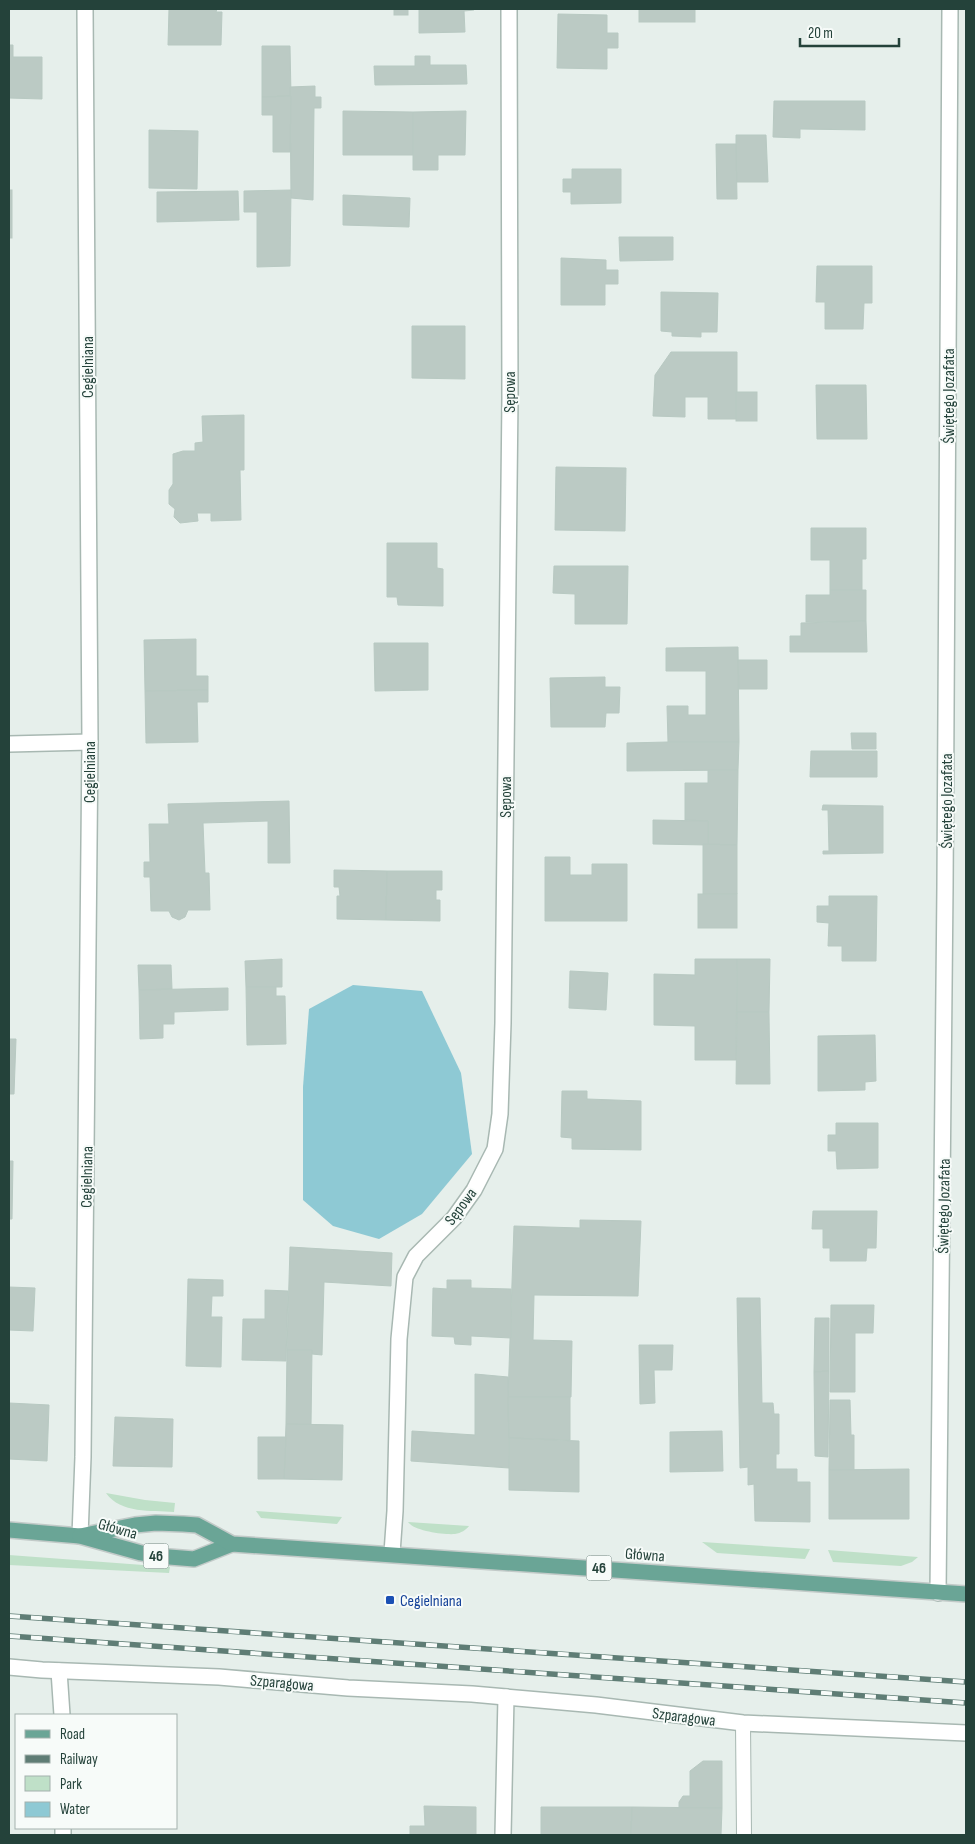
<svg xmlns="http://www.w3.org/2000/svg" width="975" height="1844" font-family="'Sofia Sans Condensed',sans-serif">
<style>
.green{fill:#bfe0c8}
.water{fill:#8ec9d4}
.building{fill:#bbcac4;stroke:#b8c9c2}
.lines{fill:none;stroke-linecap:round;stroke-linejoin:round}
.service-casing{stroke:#a8b8b2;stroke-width:16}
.minor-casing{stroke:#a8b8b2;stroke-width:18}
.primary-casing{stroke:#c2cac8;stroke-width:18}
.service{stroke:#fff;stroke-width:14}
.minor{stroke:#fff;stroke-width:15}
.primary{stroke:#6aa596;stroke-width:15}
.rail-casing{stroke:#5f7d75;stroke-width:5.5}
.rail{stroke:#f7fbf9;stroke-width:4;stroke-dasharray:11;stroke-linecap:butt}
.transit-dot{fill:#1a4fb4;stroke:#f7fbf9;stroke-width:2}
.labels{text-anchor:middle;stroke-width:4;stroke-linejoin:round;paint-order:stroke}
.shield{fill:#f7fbf9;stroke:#637a73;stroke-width:1}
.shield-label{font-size:15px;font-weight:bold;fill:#24423a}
.street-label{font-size:16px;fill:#24423a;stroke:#f7fbf9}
.transit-label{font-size:16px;fill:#164399;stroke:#f7fbf9;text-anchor:start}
</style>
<rect width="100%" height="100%" fill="#e6efeb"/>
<g class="green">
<path d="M106 1493 145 1500 175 1503 174 1512C151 1510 121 1514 106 1493Z"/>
<path d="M256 1511 342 1517 337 1524 261 1518Z"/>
<path d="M408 1522 469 1526C466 1530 461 1533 455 1534 444 1535 414 1531 408 1522Z"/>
<path d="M702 1542 810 1549 805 1559 717 1553Z"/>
<path d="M828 1550 918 1557 912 1562 901 1566 833 1562Z"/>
<path d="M9 1555 170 1567 169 1573 9 1565Z"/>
</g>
<path class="water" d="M353 985 422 991 461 1073 472 1154 422 1214 379 1239 333 1226 303 1200V1087L309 1009Z"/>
<g class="building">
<path d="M169 9H217L216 12H222L221 45H168Z"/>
<rect x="394" y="9" width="14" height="6"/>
<path d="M419 9H474V10L464 11 465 32 419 33Z"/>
<rect x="639" y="9" width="56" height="13"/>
<path d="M558 14 607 15V33H618V48H607V69L557 68Z"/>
<path d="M9 45H13V57H42V99L9 98Z"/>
<path d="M262 46H290L291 96 262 97Z"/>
<path d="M415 56H430V65H466L467 84 375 85 374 66H415Z"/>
<path d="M315 86V97H321V108H314L313 200 291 198 290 87Z"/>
<path d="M291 96 290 152H273V115H262V97Z"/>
<path d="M774 101H865V130L800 129V138L773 137Z"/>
<path d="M343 111 413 112V155H343Z"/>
<path d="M466 111 465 155H438V170H413V112Z"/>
<path d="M149 130 198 131 197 189 149 188Z"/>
<path d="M736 135H766L768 182H736Z"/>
<path d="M716 144H736L737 199H717Z"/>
<path d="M572 169H621V203L571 204V192H563V179H572Z"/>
<rect x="9" y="190" width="3" height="48"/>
<path d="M291 190 290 266 257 267V212H244V191Z"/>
<path d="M238 191 239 220 157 222V192Z"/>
<path d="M343 195 410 198 409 227 343 225Z"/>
<path d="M619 237H673V260L620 261Z"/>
<path d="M561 258 606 260V270H618V284H605V305H561Z"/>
<path d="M817 266H872V303H864L863 329H825V302H816Z"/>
<path d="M661 292 718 293 717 332H701V337L672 336V332L661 331Z"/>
<path d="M412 326H465V379L412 378Z"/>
<path d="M671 352H737V419H708V397H685V417L653 416 655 375Z"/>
<path d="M816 385H866L867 439H817Z"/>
<rect x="736" y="392" width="21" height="29"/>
<path d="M244 415V470H240L241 520 211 521V513H197L198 521 180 523 174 517 175 509 169 504V490L173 484V454L183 451H195V443L203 442 202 416Z"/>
<path d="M556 467 626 468 625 531 555 530Z"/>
<path d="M811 528H866V559H862V590H830V560H811Z"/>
<path d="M387 543H437V568L443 569V606L398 605 397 597H387Z"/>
<path d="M554 566H628L627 624H575V594L553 593Z"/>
<path d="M830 590H866V621L806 622V595H830Z"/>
<path d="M866 621 867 652H790V636H801V623Z"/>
<path d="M196 639V676H208V690L145 691 144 640Z"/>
<path d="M374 643H428V690L375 691Z"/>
<path d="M738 647 739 742H668L667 706H688V715H706V671H666V648Z"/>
<path d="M738 660H767V689H739Z"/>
<path d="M605 677V687H620L619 713H606L605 727H551L550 678Z"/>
<path d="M208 690V702H197L198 742 146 743 145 691Z"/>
<path d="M851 733H876V749H852Z"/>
<path d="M668 742H739L738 770 627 771V743Z"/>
<path d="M811 751H877V777H810Z"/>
<path d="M708 770H738L737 845H708V821L685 820V783H708Z"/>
<path d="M289 801 290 863H268V821L203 823 205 873H209L210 910H188L185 917 179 920 172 917 169 911H151L150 877H144V862H150L149 824H169L168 804Z"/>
<path d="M823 805 883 806V853L823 854V851H829L828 810H822Z"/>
<path d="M653 820 708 821V845L653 844Z"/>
<path d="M703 844 737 845V894H703Z"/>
<path d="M545 857H570V875H592V864H627V921H545Z"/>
<path d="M334 870 387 871 386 920 337 919V896H340L339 887H334Z"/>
<path d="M387 871H442V890H436V900H440V921L386 920Z"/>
<rect x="698" y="894" width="39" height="34"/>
<path d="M829 896H877L876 961H842V946H828L829 923 817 922V906H829Z"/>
<path d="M282 959V987H246L245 961Z"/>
<path d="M695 959H737L736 1060H695V1026L654 1025V974L695 975Z"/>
<path d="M737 959H770L769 1012H737Z"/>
<path d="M138 965H171L172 989 139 990Z"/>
<path d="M570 971 608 973 606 1010 569 1008Z"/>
<path d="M246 987H276V996H285L286 1044 247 1045Z"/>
<path d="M228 988V1010L174 1012V1024H163V1038L140 1039 139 990Z"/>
<path d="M737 1012H769L770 1084H736Z"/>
<path d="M875 1035 876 1081 865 1082V1090L818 1091V1036Z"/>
<path d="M9 1039H16L14 1094H9Z"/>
<path d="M562 1091H587V1099L641 1101V1150L572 1149V1138L561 1137Z"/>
<path d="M836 1123H878V1168L837 1169 836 1151H828V1135H836Z"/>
<path d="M9 1161H13L12 1219H9Z"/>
<path d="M813 1211H877L876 1248H867L866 1261H830V1248H823V1229H812Z"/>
<path d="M580 1220 641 1221 638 1296 534 1295 533 1340 572 1341 571 1397H508L514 1226 580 1228Z"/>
<path d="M290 1247 392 1253 391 1286 324 1282 322 1355 312 1354V1350H287Z"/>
<path d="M188 1279 223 1280V1296H212L211 1317H222L221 1367 186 1366Z"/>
<path d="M447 1280H471V1288L511 1289V1338L471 1336V1345L455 1344 454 1337 432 1336 433 1288 447 1289Z"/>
<path d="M9 1287 35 1288 33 1331 9 1330Z"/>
<path d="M265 1290 288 1291 286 1361 242 1360 243 1319H265Z"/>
<path d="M737 1298H760L762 1403H773L774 1414H779V1454H776V1469H797V1482H810V1522L755 1521 754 1484 748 1485V1467L740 1468Z"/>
<path d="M831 1305H874L873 1333H855V1392H830Z"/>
<path d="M815 1318H829V1371L814 1372Z"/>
<path d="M639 1345H673L672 1370H654L655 1403 640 1404Z"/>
<path d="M287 1350H312L311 1425 286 1424Z"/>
<path d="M829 1371 828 1457 815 1456 814 1372Z"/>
<path d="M475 1374 508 1377 509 1468 411 1461 412 1431 475 1435Z"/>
<path d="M508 1397H570V1440L509 1438Z"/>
<path d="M830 1400H850L851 1435H854V1470H829Z"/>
<path d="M9 1403 49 1405 47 1461 9 1459Z"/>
<path d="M115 1417 173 1419 172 1467 113 1466Z"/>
<path d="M286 1424 343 1425 342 1480 284 1479Z"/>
<path d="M722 1431 723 1471 670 1472V1432Z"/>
<path d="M258 1437H286L284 1479H258Z"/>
<path d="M509 1438 579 1441V1492L509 1490Z"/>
<path d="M909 1469V1519H829V1470Z"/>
<path d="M703 1761H722V1808H679V1802L683 1796H690V1771Z"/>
<path d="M424 1806 476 1807V1835H410V1826H425Z"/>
<path d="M541 1807H632L631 1835H541Z"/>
<path d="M632 1807 722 1808 721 1835H631Z"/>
</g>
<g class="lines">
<g class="service-casing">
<path id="service" d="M743 1723 744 1835"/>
</g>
<g class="minor-casing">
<g id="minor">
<path d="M9 744 90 742"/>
<path d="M80 1536 83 1457 90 742 85 9"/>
<path d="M392 1553 395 1511 399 1339 405 1277 416 1256 454 1218 474 1190 495 1149 500 1114 503 1023 510 398 509 9"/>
<path d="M938 1593 945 887 950 9"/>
<path d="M9 1667 42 1670 219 1677 348 1688 472 1694 596 1705 743 1723 966 1733"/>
<path d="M59 1671 62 1715"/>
<path d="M63 1828V1835"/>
<path d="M503 1835 506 1697"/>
</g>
</g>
<g class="primary-casing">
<g id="primary">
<path d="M9 1530 80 1536 141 1553 157 1556 194 1559 232 1544"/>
<path d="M80 1536 135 1525 156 1523 183 1524 197 1525 232 1544 966 1594"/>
</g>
</g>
<use href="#service" class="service"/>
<use href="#minor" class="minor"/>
<use href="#primary" class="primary"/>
<g class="rail-casing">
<g id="rail">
<path d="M9 1616 966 1682"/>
<path d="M9 1636 966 1703"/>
</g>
</g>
<use href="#rail" class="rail"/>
</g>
<rect class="transit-dot" x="385" y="1595" width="10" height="10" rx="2.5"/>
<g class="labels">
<g class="shield">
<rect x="143.5" y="1543.5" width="25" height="25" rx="4"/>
<rect x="586.5" y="1555.5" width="25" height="25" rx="4"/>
</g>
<g class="shield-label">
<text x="156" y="1561">46</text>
<text x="599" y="1573">46</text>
</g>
<g class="street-label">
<text transform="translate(87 367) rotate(-90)" y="6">Cegielniana</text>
<text transform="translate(509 392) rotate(-90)" y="6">Sępowa</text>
<text transform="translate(948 396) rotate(-90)" y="6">Świętego Jozafata</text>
<text transform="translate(89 772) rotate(-90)" y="6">Cegielniana</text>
<text transform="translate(505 797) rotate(-90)" y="6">Sępowa</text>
<text transform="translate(946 801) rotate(-90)" y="6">Świętego Jozafata</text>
<text transform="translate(86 1177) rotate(-89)" y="6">Cegielniana</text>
<text transform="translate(460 1206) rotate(-53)" y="6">Sępowa</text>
<text transform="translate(943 1206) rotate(-89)" y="6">Świętego Jozafata</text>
<text transform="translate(118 1528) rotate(16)" y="6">Główna</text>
<text transform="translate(645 1554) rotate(4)" y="6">Główna</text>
<text transform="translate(282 1682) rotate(5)" y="6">Szparagowa</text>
<text transform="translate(684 1716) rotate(7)" y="6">Szparagowa</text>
</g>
<g class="transit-label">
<text x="400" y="1606">Cegielniana</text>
</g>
</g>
<rect width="975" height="1844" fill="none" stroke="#24423a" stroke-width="20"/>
<rect x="15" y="1714" width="162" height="115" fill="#f7fbf9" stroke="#a3b1ad"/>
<rect x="25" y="1730" width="25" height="8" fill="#6aa596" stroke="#a3b1ad"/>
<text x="60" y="1739" font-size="15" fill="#24423a">Road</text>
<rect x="25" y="1755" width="25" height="8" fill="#5f7d75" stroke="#a3b1ad"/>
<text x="60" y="1764" font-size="15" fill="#24423a">Railway</text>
<rect x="25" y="1776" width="25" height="15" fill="#bfe0c8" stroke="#a3b1ad"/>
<text x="60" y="1789" font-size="15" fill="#24423a">Park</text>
<rect x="25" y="1802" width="25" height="15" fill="#8ec9d4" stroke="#a3b1ad"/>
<text x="60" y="1814" font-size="15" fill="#24423a">Water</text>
<path d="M800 38v8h99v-8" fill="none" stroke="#24423a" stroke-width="2.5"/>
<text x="808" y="38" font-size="15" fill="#24423a" stroke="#f7fbf9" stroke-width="4" paint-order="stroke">20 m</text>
</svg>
